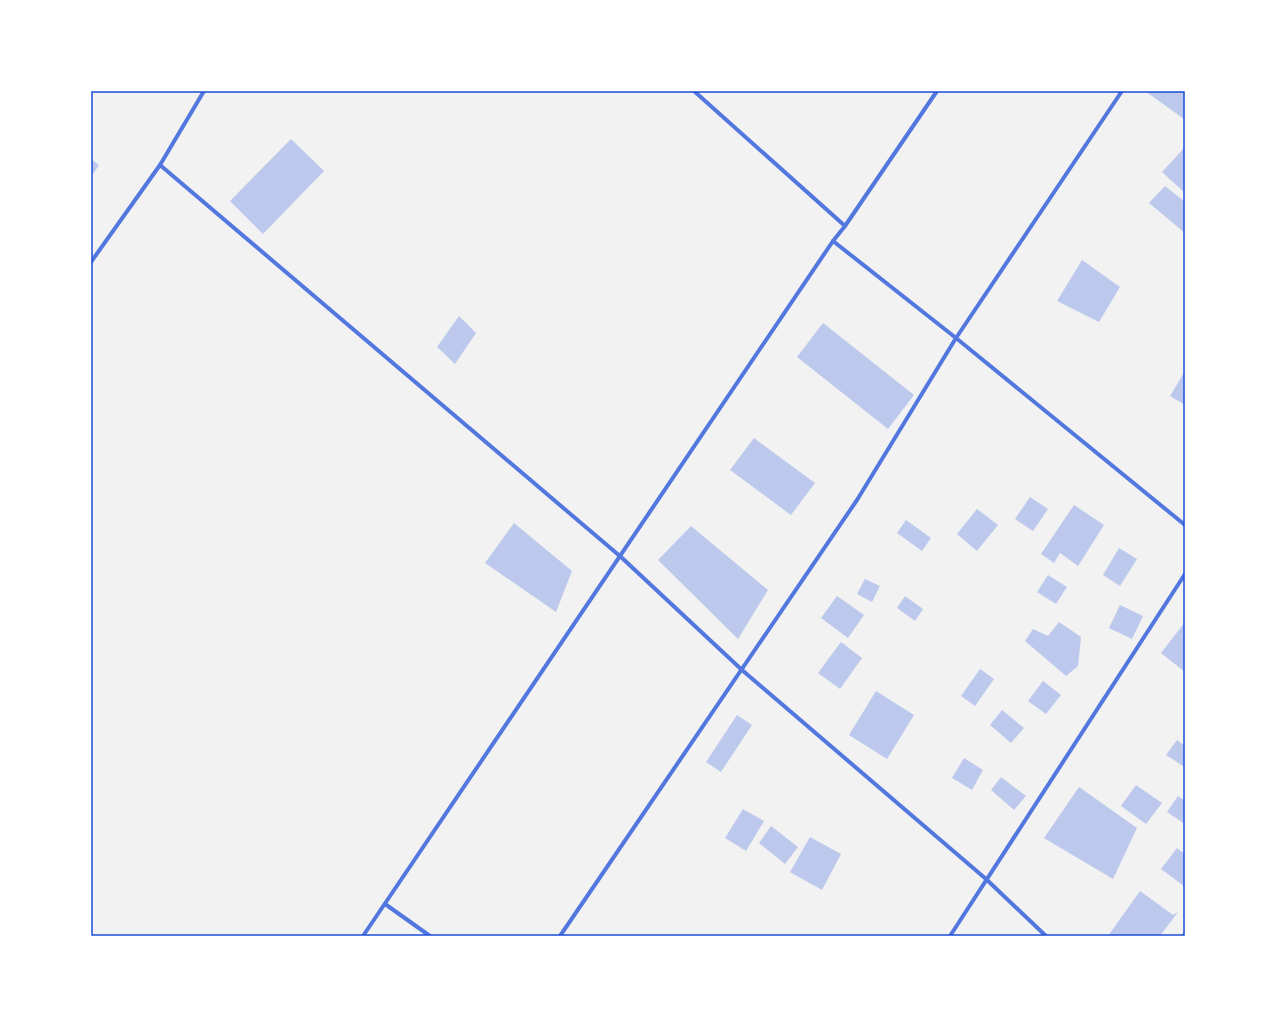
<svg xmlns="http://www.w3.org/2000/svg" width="1276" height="1027" font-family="Montserrat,sans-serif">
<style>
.building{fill:#bdc9ec}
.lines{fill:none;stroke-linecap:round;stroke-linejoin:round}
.minor{stroke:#5277de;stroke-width:4}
.neatline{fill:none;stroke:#1d4ed8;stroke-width:1.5}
</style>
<rect width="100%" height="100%" fill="#f2f2f2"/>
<g class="building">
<path d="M1145 91H1185V117L1184 119Z"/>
<path d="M291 139 324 171 263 234 230 201Z"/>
<path d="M1185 147V193L1162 172Z"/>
<path d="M91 159 99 165 91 177Z"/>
<path d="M1165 186 1185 202V233L1149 203Z"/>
<path d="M1082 260 1120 287 1099 322 1057 301Z"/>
<path d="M459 316 476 333 455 364 437 347Z"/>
<path d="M823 323 914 395 888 429 797 357Z"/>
<path d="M1185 371V405L1170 396Z"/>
<path d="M754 438 815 483 791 515 730 470Z"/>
<path d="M1030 497 1048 509 1033 531 1015 519Z"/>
<path d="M1074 505 1104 525 1078 566 1060 553 1054 563 1041 554Z"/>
<path d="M977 509 998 525 977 551 957 534Z"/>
<path d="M906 520 931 538 922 551 897 533Z"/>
<path d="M514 523 572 571 556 612 485 563Z"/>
<path d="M691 526 768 590 738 639 658 560Z"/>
<path d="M1119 548 1137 559 1120 586 1103 575Z"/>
<path d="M1048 575 1067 587 1056 604 1037 592Z"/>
<path d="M865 579 880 586 872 602 857 594Z"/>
<path d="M837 596 864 615 848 638 821 618Z"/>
<path d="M905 596 923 609 915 621 897 608Z"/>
<path d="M1120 605 1143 616 1132 639 1109 628Z"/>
<path d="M1059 622 1081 637 1078 666 1066 676 1025 641 1033 629 1048 636Z"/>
<path d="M1185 622V672L1161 653Z"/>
<path d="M841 642 862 658 840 689 818 673Z"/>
<path d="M980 669 994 679 975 706 961 696Z"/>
<path d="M1043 681 1061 695 1046 714 1028 701Z"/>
<path d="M876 691 914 715 887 759 849 735Z"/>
<path d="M1002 710 1024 728 1011 743 990 725Z"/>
<path d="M737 715 752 725 721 772 706 762Z"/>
<path d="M1177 740 1185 746V763L1183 766 1166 755Z"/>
<path d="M964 758 983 770 972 790 952 778Z"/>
<path d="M1001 777 1026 796 1014 810 991 790Z"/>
<path d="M1136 785 1162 803 1146 824 1121 806Z"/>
<path d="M1079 787 1137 828 1113 879 1044 838Z"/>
<path d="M1178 796 1185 801V824L1167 812Z"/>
<path d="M743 809 764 821 746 851 725 838Z"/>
<path d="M771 826 798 847 785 864 759 843Z"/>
<path d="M810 837 841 854 822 890 790 872Z"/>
<path d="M1177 848 1185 854 1184 886 1161 869Z"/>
<path d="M1140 891 1173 915 1178 912 1160 936H1108Z"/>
</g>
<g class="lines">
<g class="minor">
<path d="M694 91 845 226"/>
<path d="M160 165 621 557 742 670 986 879 1046 936"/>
<path d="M833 241 956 338 1185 525"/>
<path d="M91 262 160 165 204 91"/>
<path d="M385 904 430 936"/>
<path d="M363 936 833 241 845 226 937 91"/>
<path d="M560 936 857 500 956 338 1122 91"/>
<path d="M950 936 1185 574"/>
<path d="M1184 936 1185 934"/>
</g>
</g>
<rect width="1276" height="1027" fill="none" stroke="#ffffff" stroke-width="184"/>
<rect x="92" y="92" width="1092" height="843" class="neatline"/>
</svg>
